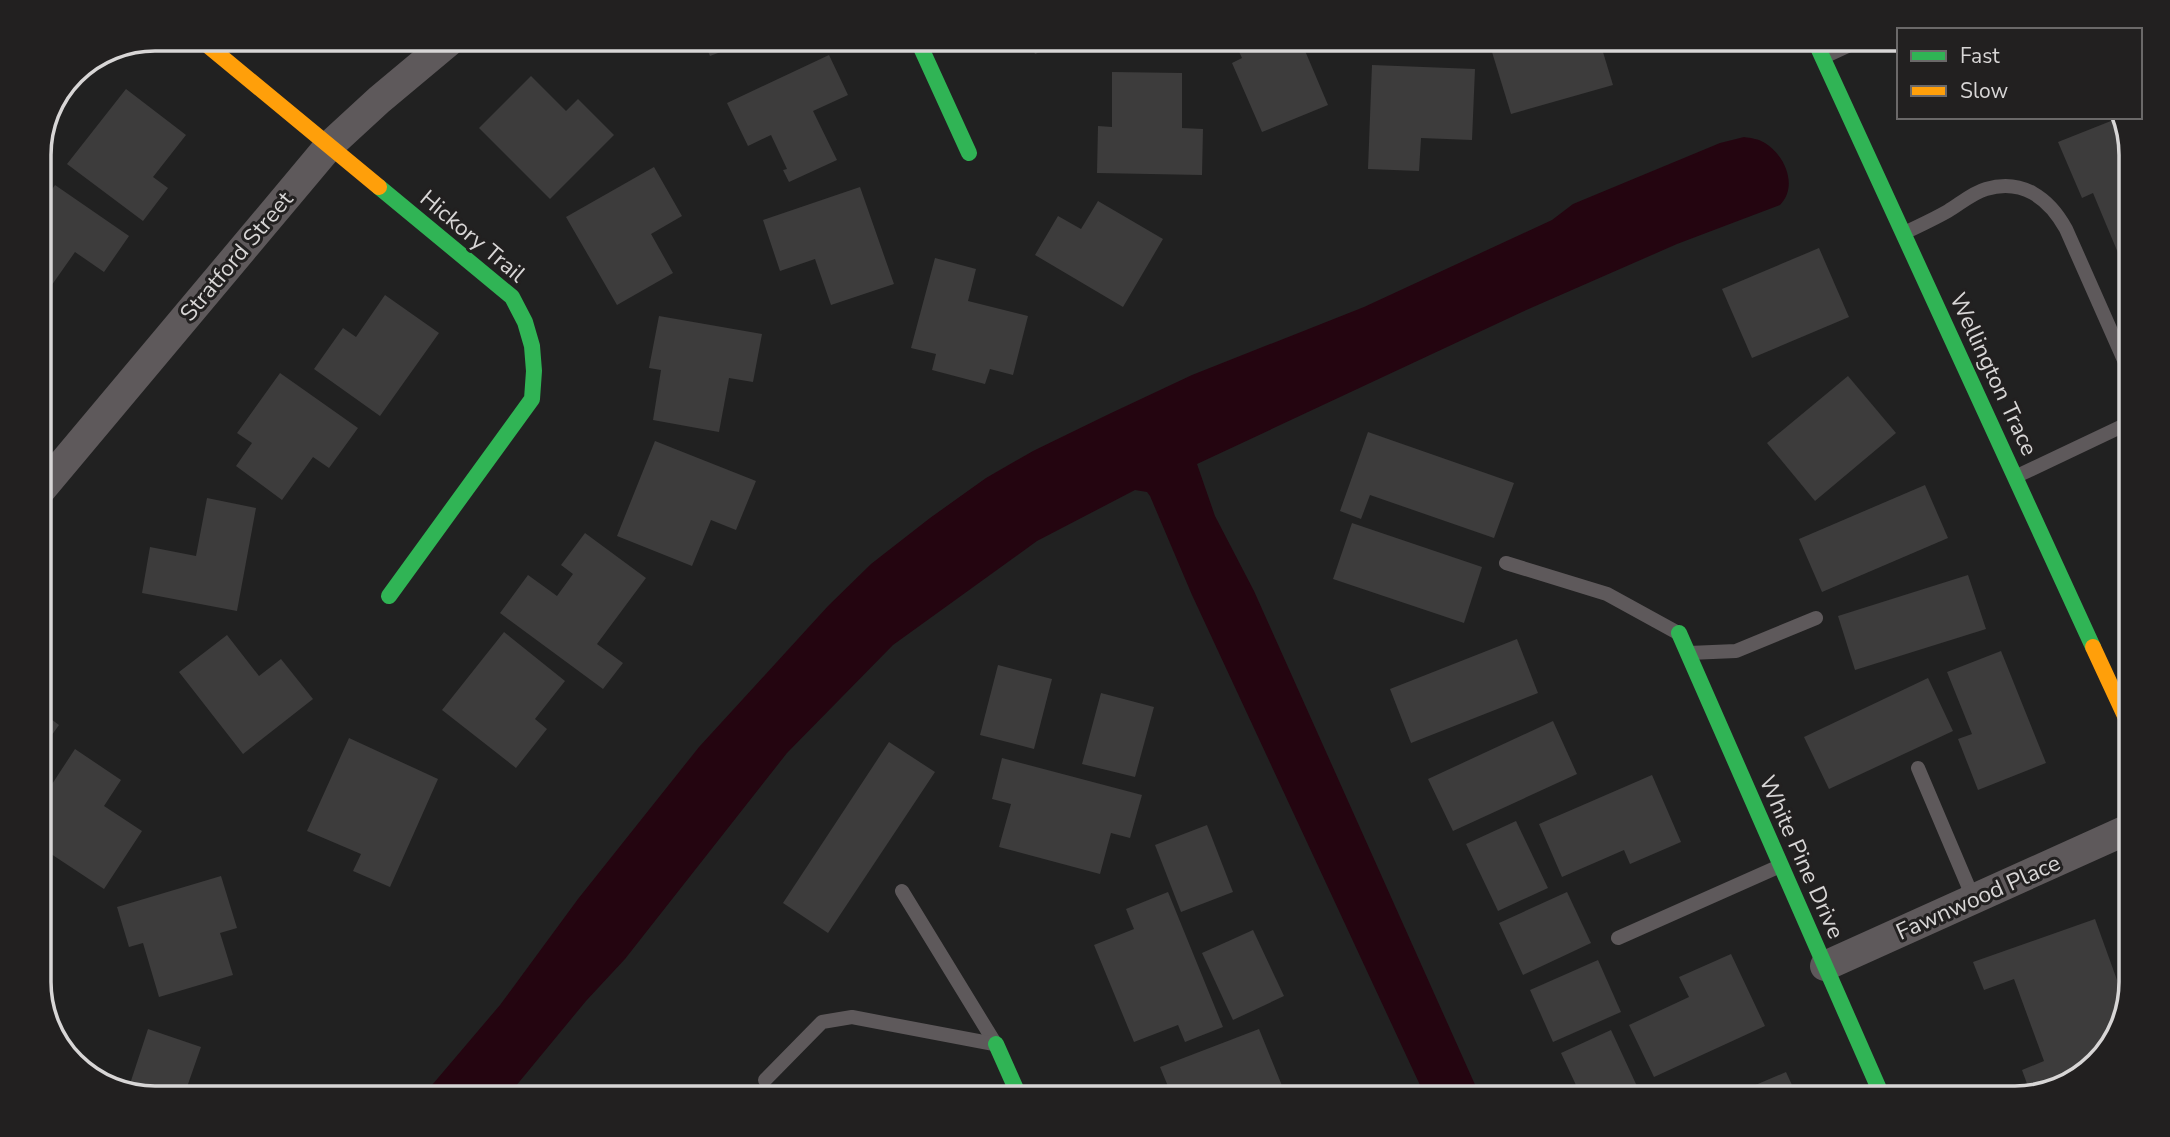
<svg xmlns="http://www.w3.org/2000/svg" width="2170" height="1137" font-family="'Nunito Sans',sans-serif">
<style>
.water{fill:#240510}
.building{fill:#3d3c3c}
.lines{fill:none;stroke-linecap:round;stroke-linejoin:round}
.lane{stroke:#5e595b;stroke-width:14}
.street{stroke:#5e595b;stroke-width:30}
.fast{stroke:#30b455;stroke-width:16}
.slow{stroke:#ff9f0a;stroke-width:16}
.labels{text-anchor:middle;stroke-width:6;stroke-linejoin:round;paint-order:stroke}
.street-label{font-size:23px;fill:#d8d6d6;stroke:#222020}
.rim{fill:none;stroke:#d8d6d6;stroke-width:3.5}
</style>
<rect width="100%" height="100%" fill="#212121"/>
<path class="water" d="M1744 137C1751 138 1759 139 1765 143 1786 156 1798 187 1780 205L1677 244 1522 312 1197 464 1215 516 1254 591 1481 1098H1426L1192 595 1150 496 1147 492 1135 490 1037 541 893 645 787 753 625 959 586 1001 506 1098H421L500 1005 578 899 699 747 828 606 871 564 930 518 986 478 1033 451 1109 414 1192 375 1364 307 1552 220 1573 204 1720 143Z"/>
<g class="building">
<path d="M703 39H755L710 56Z"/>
<path d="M1028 39H1074L1035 54Z"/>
<path d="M1233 39H1321L1303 46 1328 105 1262 132 1232 63 1242 58Z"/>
<path d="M1488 39H1599L1613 85 1511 114Z"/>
<path d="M829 55 848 95 813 111 837 160 789 182 783 170 787 169 771 135 748 146 727 103Z"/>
<path d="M1372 65 1475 69 1472 140 1421 138 1419 171 1368 169Z"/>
<path d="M1112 72 1182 73V128L1203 129 1202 175 1097 173 1098 126 1112 127Z"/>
<path d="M531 76 566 111 578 99 614 135 550 199 479 128Z"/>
<path d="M126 89 186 135 153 177 168 188 143 221 67 164Z"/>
<path d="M2121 117 2131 147V284L2093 193 2082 198 2058 142Z"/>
<path d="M654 167 682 216 651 234 673 273 617 305 566 217Z"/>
<path d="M55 185 129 236 104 272 75 252 42 299 39 297V198L44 201Z"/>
<path d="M860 187 894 284 831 305 815 259 780 271 763 220Z"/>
<path d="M1098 201 1163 239 1123 307 1035 255 1058 216 1081 229Z"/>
<path d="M1819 248 1849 317 1752 358 1722 289Z"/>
<path d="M935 258 976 269 968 301 1028 316 1013 375 990 369 985 384 932 370 936 354 911 348Z"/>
<path d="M385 295 439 333 380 416 314 369 343 328 356 337Z"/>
<path d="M659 316 762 334 753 382 729 378 719 432 653 420 661 370 649 368Z"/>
<path d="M280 373 358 428 329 468 313 457 282 500 236 466 252 443 237 433Z"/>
<path d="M1848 376 1896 433 1815 501 1767 443Z"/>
<path d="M1368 432 1514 483 1494 538 1370 495 1361 519 1340 511Z"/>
<path d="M655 441 756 481 736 530 711 520 692 566 617 536Z"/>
<path d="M1925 485 1948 538 1822 592 1799 539Z"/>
<path d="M207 498 256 508 237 611 142 593 150 547 196 556Z"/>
<path d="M1352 523 1482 567 1464 623 1333 579Z"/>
<path d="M585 533 646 578 597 644 623 663 603 689 500 613 528 575 557 596 573 574 561 565Z"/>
<path d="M1968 575 1986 629 1855 670 1838 616Z"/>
<path d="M504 632 565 681 535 719 547 729 516 768 442 710Z"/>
<path d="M227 635 259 676 281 659 313 699 243 754 179 672Z"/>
<path d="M1517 639 1538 693 1411 743 1390 689Z"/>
<path d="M2001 651 2046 763 1978 790 1958 739 1972 734 1947 672Z"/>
<path d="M998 665 1052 679 1034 749 980 735Z"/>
<path d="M1928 678 1953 731 1829 789 1804 737Z"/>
<path d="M1101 693 1154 707 1135 777 1082 764Z"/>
<path d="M39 710 59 725 39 753Z"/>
<path d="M1553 721 1577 774 1453 831 1428 779Z"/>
<path d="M349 738 438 779 390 887 353 871 361 854 307 831Z"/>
<path d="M889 742 935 772 828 933 783 903Z"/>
<path d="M75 749 121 780 104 806 142 831 104 889 39 846V804Z"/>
<path d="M1002 758 1142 795 1130 838 1111 833 1100 874 999 847 1011 804 992 799Z"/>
<path d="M1652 775 1681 842 1630 864 1624 850 1562 877 1539 824Z"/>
<path d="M1516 821 1548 888 1498 911 1466 844Z"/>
<path d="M1207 825 1233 892 1181 912 1155 845Z"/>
<path d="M221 876 237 928 220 933 233 975 159 997 143 943 129 947 117 907Z"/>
<path d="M1168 892 1223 1027 1185 1042 1178 1025 1134 1042 1094 945 1134 929 1126 909Z"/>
<path d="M1567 892 1591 943 1523 975 1499 923Z"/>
<path d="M2095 919 2126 1005 2119 1034 2086 1072 2030 1092 2022 1070 2044 1061 2014 979 1984 990 1973 962Z"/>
<path d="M1253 930 1284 996 1233 1020 1202 953Z"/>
<path d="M1731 954 1765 1026 1654 1077 1629 1025 1689 997 1679 977Z"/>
<path d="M1598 960 1621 1012 1553 1042 1530 990Z"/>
<path d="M148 1029 201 1047 187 1087 205 1094 204 1098H154L103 1086 88 1074 129 1087Z"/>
<path d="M1259 1029 1287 1098H1192L1189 1090 1172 1096 1160 1067Z"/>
<path d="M1611 1030 1642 1097 1638 1098H1582L1561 1053Z"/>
<path d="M1786 1072 1798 1098H1725Z"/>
</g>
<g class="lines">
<g class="lane">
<path d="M1824 57 1863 39"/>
<path d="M1904 233C1919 226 1934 219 1948 211 1960 204 1972 193 1986 189 2022 178 2049 198 2066 229L2131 376"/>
<path d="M2017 476 2131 422"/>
<path d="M1506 563 1607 594 1678 633"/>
<path d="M1689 653 1736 651 1816 618"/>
<path d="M1918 768 1974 900"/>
<path d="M902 891 995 1043"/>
<path d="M1618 938 1780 866"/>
<path d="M765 1080 822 1022 852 1017 994 1044"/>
</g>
<g class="street">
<path d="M39 492 329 146 379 100 452 39"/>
<path d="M1825 966 2131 828"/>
</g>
<g class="fast">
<path d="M917 39 969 153"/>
<path d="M1814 39 2093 647"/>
<path d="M379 187 512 297 525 322 532 346 534 371 532 399 389 596"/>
<path d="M1679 633 1883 1098"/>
<path d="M996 1044 1020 1098"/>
</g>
<g class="slow">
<path d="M200 39 379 187"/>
<path d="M2093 647 2131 729"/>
</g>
</g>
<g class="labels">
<g class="street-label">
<text transform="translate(473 236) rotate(40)" y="8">Hickory Trail</text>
<text transform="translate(236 256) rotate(-50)" y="8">Stratford Street</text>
<text transform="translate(1994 374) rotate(65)" y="8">Wellington Trace</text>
<text transform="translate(1802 857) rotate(66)" y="8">White Pine Drive</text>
<text transform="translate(1978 897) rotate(-24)" y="8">Fawnwood Place</text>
</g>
</g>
<path d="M0 0H2170V1137H0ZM155 51H2015A104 104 0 0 1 2119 155V982A104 104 0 0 1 2015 1086H155A104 104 0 0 1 51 982V155A104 104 0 0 1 155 51Z" fill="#222020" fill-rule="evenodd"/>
<path class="rim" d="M155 51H2015A104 104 0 0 1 2119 155V982A104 104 0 0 1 2015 1086H155A104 104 0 0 1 51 982V155A104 104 0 0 1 155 51Z"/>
<rect x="1897" y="28" width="245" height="91" fill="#222020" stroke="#6b6969" stroke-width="2"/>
<rect x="1911" y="51" width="35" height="10" fill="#30b455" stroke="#6b6969" stroke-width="2"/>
<text x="1960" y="63" font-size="21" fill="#d8d6d6">Fast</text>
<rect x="1911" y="86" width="35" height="10" fill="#ff9f0a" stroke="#6b6969" stroke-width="2"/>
<text x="1960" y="98" font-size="21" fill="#d8d6d6">Slow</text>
</svg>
